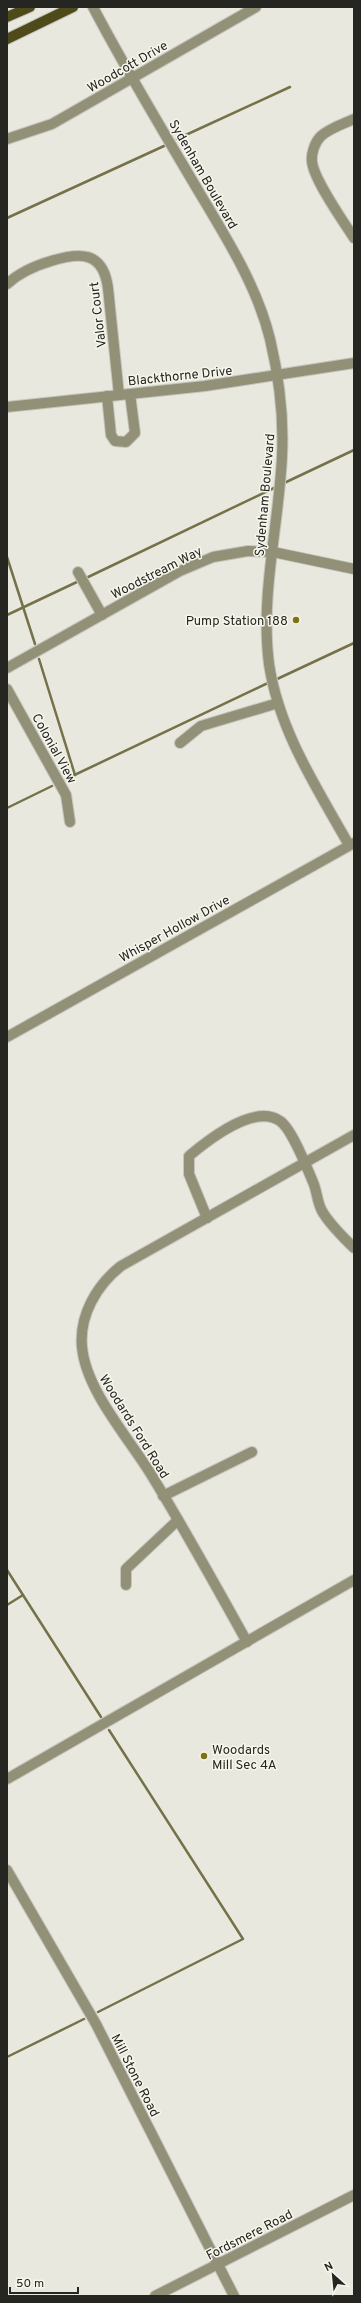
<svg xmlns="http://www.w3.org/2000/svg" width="361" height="2303" font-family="Overpass,sans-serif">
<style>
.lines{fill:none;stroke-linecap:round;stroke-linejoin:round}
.stream{stroke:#757148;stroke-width:2.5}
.minor-casing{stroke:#c6c5bd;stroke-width:12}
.major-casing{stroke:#c6c5bd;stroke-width:12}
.minor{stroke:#929178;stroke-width:10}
.major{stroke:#4e4a1a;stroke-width:10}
.poi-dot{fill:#7b7214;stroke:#f6f6ec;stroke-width:1.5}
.labels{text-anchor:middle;stroke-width:3;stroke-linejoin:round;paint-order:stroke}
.street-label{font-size:13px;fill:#252521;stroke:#f6f6ec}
.poi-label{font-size:13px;fill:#252521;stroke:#f6f6ec;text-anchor:end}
</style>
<rect width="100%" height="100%" fill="#e9e8df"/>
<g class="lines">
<g class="stream">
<path d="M177 139 290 87"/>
<path d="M7 218 164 146"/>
<path d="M282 484 354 450"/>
<path d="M7 557 35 644"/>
<path d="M84 579 276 487"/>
<path d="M7 615 79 581"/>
<path d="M39 659 75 775"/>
<path d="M275 680 354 643"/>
<path d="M66 779 270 682"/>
<path d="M7 808 52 786"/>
<path d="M7 1570 101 1717"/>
<path d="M7 1605 23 1595"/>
<path d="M98 2012 243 1939 109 1730"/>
<path d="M7 2057 84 2019"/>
</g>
<g class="minor-casing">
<g id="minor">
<path d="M93 7C126 70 163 131 199 192 227 239 257 286 270 339 279 377 284 417 282 456 279 525 260 595 269 664 279 731 317 788 349 845"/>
<path d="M7 139 52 124 256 7"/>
<path d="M354 238C343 221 314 180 312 162 311 153 315 142 321 136 330 128 343 124 354 119"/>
<path d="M7 284C20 272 34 266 51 261 80 252 103 251 108 288L119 395"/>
<path d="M107 396 111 435 115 441 126 442 135 433 130 394"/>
<path d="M7 407 205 386 354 363"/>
<path d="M78 572 102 615"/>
<path d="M7 668 180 571 213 557 248 551 273 552 354 569"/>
<path d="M7 689 66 795 70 822"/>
<path d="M180 743 201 726 278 703"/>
<path d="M7 1037 354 843"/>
<path d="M207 1218 189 1174V1156C208 1140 255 1103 280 1121 292 1129 307 1168 313 1182 317 1191 317 1202 322 1211 330 1225 343 1237 354 1248"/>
<path d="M163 1496 252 1452"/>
<path d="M126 1585V1569L178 1520"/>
<path d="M247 1642C216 1586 185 1530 152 1476 129 1438 86 1391 82 1347 79 1315 97 1285 121 1266L354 1135"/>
<path d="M7 1779 354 1580"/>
<path d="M7 1870 96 2024 234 2296"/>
<path d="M155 2296 354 2195"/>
</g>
</g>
<g class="major-casing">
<g id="major">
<path d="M7 17 30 7"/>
<path d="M7 39 73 7"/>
</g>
</g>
<use href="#minor" class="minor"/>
<use href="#major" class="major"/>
</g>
<g class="poi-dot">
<circle cx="296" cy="620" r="4"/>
<circle cx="204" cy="1756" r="4"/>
</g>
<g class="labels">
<g class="street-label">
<text transform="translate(127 66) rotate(-30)" y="5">Woodcott Drive</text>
<text transform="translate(204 174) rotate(60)" y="5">Sydenham Boulevard</text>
<text transform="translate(97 315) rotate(-97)" y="5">Valor Court</text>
<text transform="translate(180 375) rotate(-6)" y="5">Blackthorne Drive</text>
<text transform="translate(264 495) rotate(-85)" y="5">Sydenham Boulevard</text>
<text transform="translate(156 572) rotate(-27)" y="5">Woodstream Way</text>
<text transform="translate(55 748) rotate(61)" y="5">Colonial View</text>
<text transform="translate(174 928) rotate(-29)" y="5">Whisper Hollow Drive</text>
<text transform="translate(135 1426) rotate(58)" y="5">Woodards Ford Road</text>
<text transform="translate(136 2075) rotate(63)" y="5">Mill Stone Road</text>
<text transform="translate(249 2234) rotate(-27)" y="5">Fordsmere Road</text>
</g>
<g class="poi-label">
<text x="288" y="625">Pump Station 188</text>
<text x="212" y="1754" text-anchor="start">Woodards<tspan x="212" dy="15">Mill Sec 4A</tspan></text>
</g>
</g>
<rect width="361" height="2303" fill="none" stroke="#252521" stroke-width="16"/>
<g transform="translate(333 2275) rotate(333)" stroke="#f6f6ec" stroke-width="3" paint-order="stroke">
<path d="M0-3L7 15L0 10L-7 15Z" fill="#252521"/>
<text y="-6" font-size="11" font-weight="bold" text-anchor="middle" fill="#252521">N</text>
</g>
<path d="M10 2287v6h68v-6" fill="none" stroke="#252521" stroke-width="2"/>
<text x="16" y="2287" font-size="12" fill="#252521" stroke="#f6f6ec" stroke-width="3" paint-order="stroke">50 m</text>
</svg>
